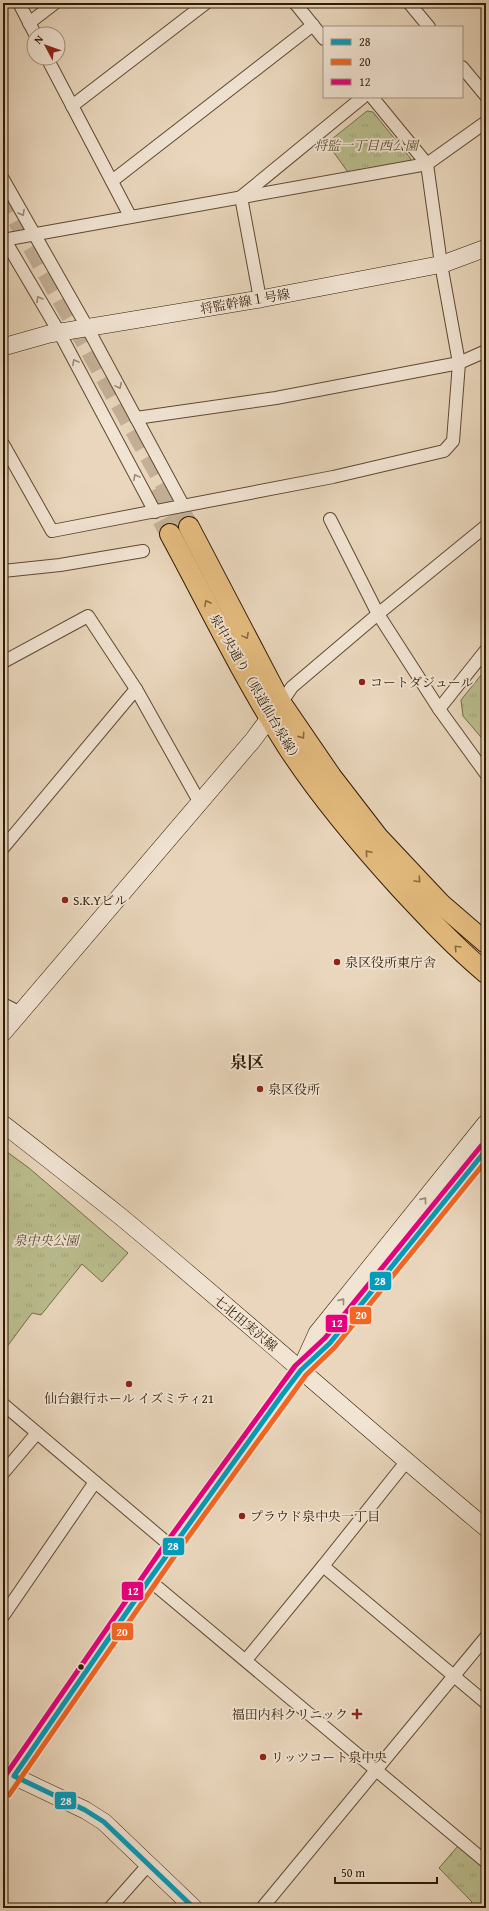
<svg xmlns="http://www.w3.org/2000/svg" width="489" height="1911" font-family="'Gentium Book Plus','Noto Serif JP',serif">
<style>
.park{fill:url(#park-tufts);stroke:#766c48}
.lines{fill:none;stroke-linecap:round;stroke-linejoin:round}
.primary-tunnel{stroke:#c4b097;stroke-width:20;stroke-dasharray:20 10;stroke-linecap:butt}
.street-casing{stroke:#5f4931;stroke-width:14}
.secondary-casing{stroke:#311a03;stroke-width:18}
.primary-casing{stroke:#311a03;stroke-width:22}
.street{stroke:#f1e4d3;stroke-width:12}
.secondary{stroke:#f1e4d3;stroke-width:17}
.primary{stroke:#e4bb7e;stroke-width:20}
.bus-1-casing{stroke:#f1e4d3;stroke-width:8}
.bus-2-casing{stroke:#f1e4d3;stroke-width:8}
.bus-3-casing{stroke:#f1e4d3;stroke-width:8}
.bus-1{stroke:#059bba;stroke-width:5}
.bus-2{stroke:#f26522;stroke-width:5}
.bus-3{stroke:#e5007d;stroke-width:5}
.oneway{stroke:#9b8975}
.oneway2{stroke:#8a6a40}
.poi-dot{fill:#8f2418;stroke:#f1e4d3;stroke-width:1.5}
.bus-dot{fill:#311a03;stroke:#f1e4d3;stroke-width:1.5}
.labels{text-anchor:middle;stroke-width:3.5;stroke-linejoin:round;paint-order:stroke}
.park-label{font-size:13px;font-style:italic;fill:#5a4b2d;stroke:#f1e4d3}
.street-label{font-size:13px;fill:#311a03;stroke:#f1e4d3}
.poi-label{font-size:13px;fill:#311a03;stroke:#f1e4d3;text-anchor:start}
.district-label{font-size:17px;font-weight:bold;fill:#311a03;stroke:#f1e4d3}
.line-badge{stroke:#f1e4d3;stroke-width:1.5}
.badge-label{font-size:11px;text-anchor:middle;font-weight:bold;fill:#fff}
</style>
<defs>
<pattern id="park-tufts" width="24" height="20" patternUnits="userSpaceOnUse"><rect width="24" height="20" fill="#babd8e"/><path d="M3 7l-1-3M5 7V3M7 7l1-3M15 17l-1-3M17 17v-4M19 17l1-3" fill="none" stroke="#a0a279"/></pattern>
</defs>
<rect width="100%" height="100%" fill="#e9d6bc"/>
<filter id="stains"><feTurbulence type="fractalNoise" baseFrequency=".005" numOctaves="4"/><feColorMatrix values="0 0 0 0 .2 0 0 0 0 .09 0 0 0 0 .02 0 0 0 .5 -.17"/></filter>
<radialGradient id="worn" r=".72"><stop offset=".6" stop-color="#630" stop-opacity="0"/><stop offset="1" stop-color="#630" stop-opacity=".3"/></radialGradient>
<g class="park">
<path d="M367 111 373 112 411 159 408 163 350 175 327 143Z"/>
<path d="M486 669V743L463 716 461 700Z"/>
<path d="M3 1149 29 1168 128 1253 102 1282 82 1264 41 1315 32 1313 3 1352Z"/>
<path d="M458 1846 486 1869V1908H468L472 1902 439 1868Z"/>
</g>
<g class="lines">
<g class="primary-tunnel">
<path d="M3 194 189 527"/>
<path d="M148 493 170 534"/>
</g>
<g class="street-casing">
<g id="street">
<path d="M19 3 35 34"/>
<path d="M295 3 324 39"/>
<path d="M409 3 429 27"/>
<path d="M29 23 55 3"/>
<path d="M47 58 130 216"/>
<path d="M462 67 486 96"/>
<path d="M72 106 206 3"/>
<path d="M3 179 87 327 183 505"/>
<path d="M112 181 313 25"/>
<path d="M3 237 59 332 155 512"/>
<path d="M3 240 427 164 486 122"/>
<path d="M260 299 241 197 363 97"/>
<path d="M136 418 276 398 459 363 486 351"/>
<path d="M3 444 52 531 333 477 444 451 453 441 459 363 441 264 427 164 372 97"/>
<path d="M330 519 378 614 439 709 486 774"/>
<path d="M3 571 60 565 143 551"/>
<path d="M3 662 88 616 136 689 200 803"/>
<path d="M281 703 292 687 378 614 486 526"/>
<path d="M439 709 486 650"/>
<path d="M3 848 136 689"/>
<path d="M3 1004 21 1013"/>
<path d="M3 1404 172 1547"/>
<path d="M3 1473 37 1433"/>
<path d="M323 1566 406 1462"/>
<path d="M149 1580 486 1862"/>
<path d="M3 1616 95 1482"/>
<path d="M246 1660 323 1566 486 1703"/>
<path d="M110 1908 149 1864"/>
<path d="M262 1908 486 1637"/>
</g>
</g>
<g class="secondary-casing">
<g id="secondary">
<path d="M3 347 49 334 260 299 443 264 486 248"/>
<path d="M3 1033 253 740 276 709"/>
<path d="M3 1124C42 1154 81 1185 120 1216 243 1318 362 1425 486 1528"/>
<path d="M303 1364 317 1333 486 1123"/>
<path d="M3 1771 85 1810 104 1822 194 1908"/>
<path d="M3 1791 172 1547 301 1370 330 1343 486 1150"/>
</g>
</g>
<g class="primary-casing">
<g id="primary">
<path d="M189 527 281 703 331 776 378 837 441 904 486 943"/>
<path d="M170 534C208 604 244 679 287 746 320 797 359 843 400 888 428 918 455 947 486 973"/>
</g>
</g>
<use href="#street" class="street"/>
<use href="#secondary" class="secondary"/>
<use href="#primary" class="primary"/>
<g class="bus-1-casing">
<path id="bus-1" d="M194 1908 104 1822 85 1810 14 1776 149 1580 282 1395 301 1370 330 1343 486 1150"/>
</g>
<g class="bus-2-casing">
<path id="bus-2" d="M9 1795 178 1551 306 1375 335 1347 486 1161"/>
</g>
<g class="bus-3-casing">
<path id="bus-3" d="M3 1779 166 1543 295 1366 325 1338 481 1146"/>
</g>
<use href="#bus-1" class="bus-1"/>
<use href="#bus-2" class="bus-2"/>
<use href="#bus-3" class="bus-3"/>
</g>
<defs><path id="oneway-chevron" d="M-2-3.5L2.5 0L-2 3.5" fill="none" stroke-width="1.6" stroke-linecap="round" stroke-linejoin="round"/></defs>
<g class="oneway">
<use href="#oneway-chevron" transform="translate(22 213) rotate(61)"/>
<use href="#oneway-chevron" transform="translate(39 299) rotate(-121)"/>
<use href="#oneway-chevron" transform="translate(75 362) rotate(-118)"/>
<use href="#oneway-chevron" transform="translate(119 386) rotate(62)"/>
<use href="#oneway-chevron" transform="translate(136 477) rotate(-118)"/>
<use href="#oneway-chevron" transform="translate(424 1200) rotate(-51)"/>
<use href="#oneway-chevron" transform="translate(342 1301) rotate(-51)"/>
</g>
<g class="oneway2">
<use href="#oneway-chevron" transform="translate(207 603) rotate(-119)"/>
<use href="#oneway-chevron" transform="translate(246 636) rotate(62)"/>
<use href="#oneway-chevron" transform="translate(302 736) rotate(55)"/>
<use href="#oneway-chevron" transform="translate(368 853) rotate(-131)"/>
<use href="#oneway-chevron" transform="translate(418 880) rotate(47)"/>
<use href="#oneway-chevron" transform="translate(457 948) rotate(-134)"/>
</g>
<g class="poi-dot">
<circle cx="362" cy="682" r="4"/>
<circle cx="65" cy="900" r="4"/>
<circle cx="337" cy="962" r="4"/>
<circle cx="260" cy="1089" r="4"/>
<circle cx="129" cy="1384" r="4"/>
<circle cx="242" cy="1516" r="4"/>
<path d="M355 1708h4v4h4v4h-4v4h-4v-4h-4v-4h4z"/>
<circle cx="263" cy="1757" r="4"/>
</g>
<circle class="bus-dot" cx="81" cy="1667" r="3.5"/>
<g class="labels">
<g class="park-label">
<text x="366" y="150">将監一丁目西公園</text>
<text x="46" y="1245">泉中央公園</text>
</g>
<g class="street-label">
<text transform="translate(245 301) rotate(-10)" y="5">将監幹線１号線</text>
<text transform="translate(256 688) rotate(60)" y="5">泉中央通り（県道仙台泉線）</text>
<text transform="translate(246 1323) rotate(40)" y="5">七北田実沢線</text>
</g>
<g class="poi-label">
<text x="370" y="687">コートダジュール</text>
<text x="73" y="905">S.K.Yビル</text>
<text x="345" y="967">泉区役所東庁舎</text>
<text x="268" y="1094">泉区役所</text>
<text x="129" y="1403" text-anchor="middle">仙台銀行ホール イズミティ21</text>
<text x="250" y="1521">プラウド泉中央一丁目</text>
<text x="348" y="1719" text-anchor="end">福田内科クリニック</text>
<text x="271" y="1762">リッツコート泉中央</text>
</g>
<g class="district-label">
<text x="247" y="1068">泉区</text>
</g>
</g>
<g class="line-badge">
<rect x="369" y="1271" width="23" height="20" rx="4" fill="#059bba"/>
<rect x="349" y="1306" width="23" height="19" rx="4" fill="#f26522"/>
<rect x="325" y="1314" width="23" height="19" rx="4" fill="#e5007d"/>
<rect x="162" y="1537" width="23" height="19" rx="4" fill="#059bba"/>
<rect x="121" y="1581" width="23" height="20" rx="4" fill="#e5007d"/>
<rect x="111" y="1622" width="23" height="19" rx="4" fill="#f26522"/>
<rect x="54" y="1791" width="23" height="19" rx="4" fill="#059bba"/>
</g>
<g class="badge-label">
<text x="380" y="1285">28</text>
<text x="361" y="1319">20</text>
<text x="337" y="1327">12</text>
<text x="173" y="1550">28</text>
<text x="133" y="1595">12</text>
<text x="122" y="1636">20</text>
<text x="66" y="1805">28</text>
</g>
<rect width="489" height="1911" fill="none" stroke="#e9d6bc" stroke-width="16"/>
<rect x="4" y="4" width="481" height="1903" fill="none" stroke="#311a03" stroke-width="2"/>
<rect x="8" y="8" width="473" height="1895" fill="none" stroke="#311a03"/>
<rect x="323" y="26" width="140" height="72" fill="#f1e4d3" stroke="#a49380"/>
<rect x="331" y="39" width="20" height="6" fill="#059bba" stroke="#a49380"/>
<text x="359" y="46" font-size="12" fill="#311a03">28</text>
<rect x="331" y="59" width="20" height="6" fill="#f26522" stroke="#a49380"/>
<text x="359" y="66" font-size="12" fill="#311a03">20</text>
<rect x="331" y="79" width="20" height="6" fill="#e5007d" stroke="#a49380"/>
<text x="359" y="86" font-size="12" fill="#311a03">12</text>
<g transform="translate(46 46) rotate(311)"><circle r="19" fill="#f1e4d3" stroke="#a49380"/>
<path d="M0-3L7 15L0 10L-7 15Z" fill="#8f2418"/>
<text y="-6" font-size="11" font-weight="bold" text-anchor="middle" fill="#311a03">N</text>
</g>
<path d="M335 1877v6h102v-6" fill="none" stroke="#311a03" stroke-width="2"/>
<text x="341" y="1877" font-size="12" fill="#311a03" stroke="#f1e4d3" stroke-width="3" paint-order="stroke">50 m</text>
<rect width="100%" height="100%" filter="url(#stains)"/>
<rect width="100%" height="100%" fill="url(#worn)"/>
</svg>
